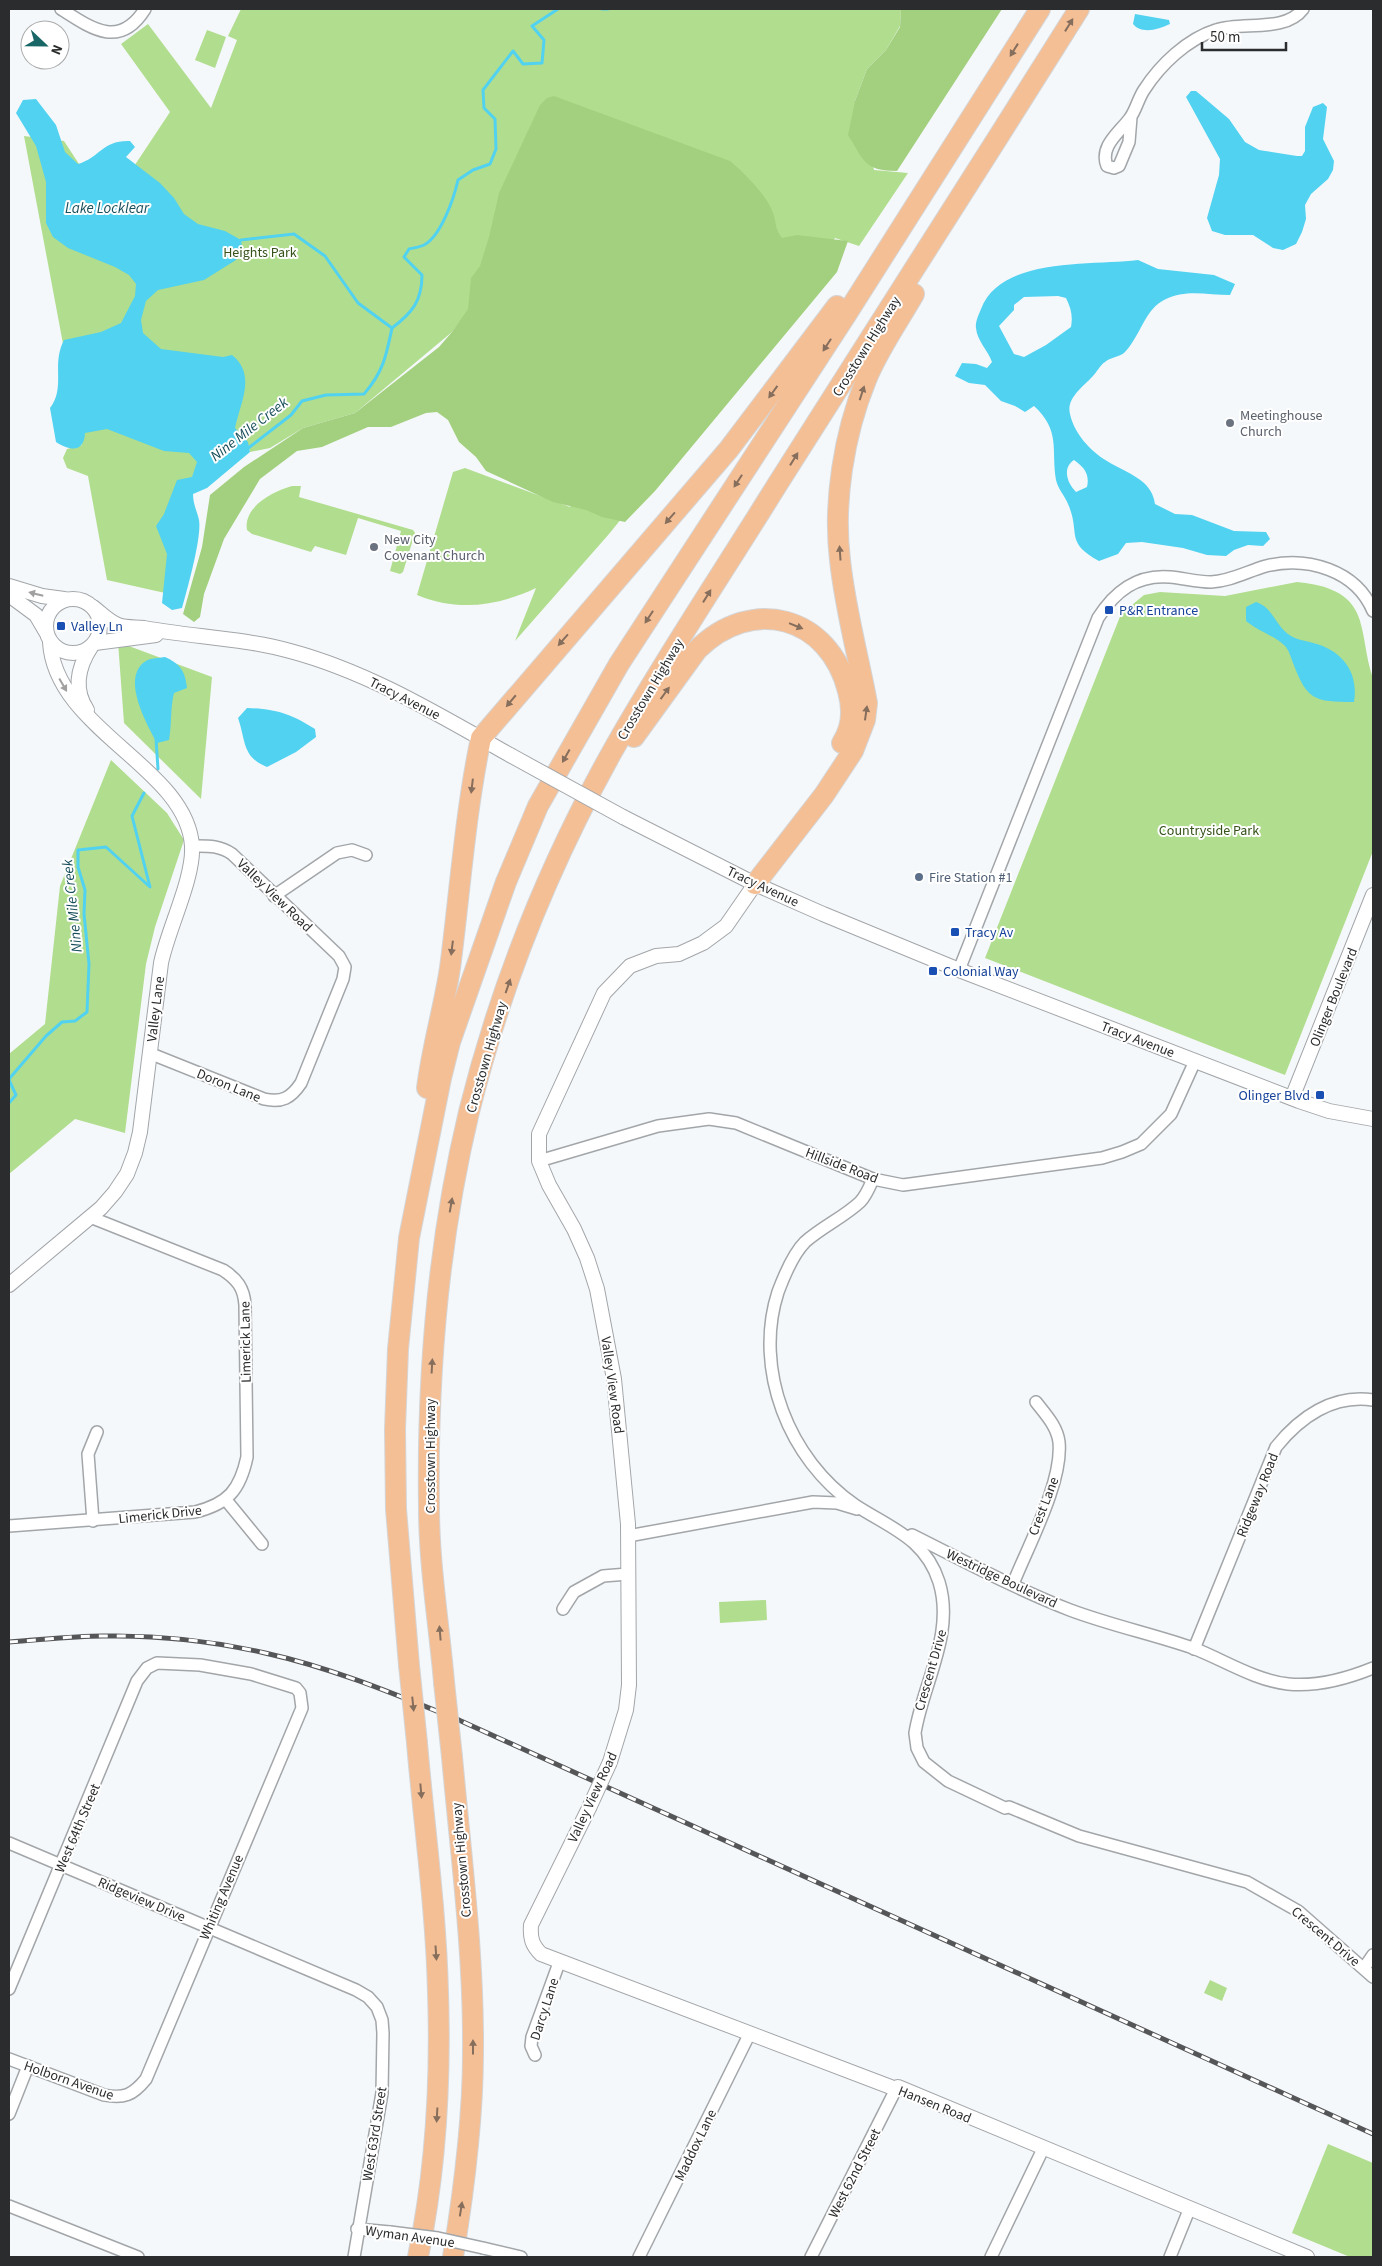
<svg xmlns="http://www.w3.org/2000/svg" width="1382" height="2266" font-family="'Source Sans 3',sans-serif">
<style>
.green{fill:#b1dd8e}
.forest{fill:#a3d07f}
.water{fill:#51d2f0;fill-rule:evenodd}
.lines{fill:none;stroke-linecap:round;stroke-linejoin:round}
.stream{stroke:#51d2f0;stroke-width:3}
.minor-casing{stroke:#a3a6a9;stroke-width:14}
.tertiary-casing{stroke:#a3a6a9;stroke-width:16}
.motorway-casing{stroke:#d5d5d5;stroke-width:22}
.minor{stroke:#fff;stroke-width:11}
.tertiary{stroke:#fff;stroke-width:14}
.motorway{stroke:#f5bf96;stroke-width:20}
.rail-casing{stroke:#555658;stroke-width:5}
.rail{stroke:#fff;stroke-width:3;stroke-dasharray:9;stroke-linecap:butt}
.minor-bridge-casing{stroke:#a3a6a9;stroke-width:14;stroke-linecap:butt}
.tertiary-bridge-casing{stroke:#a3a6a9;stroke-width:16;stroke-linecap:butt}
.motorway-bridge-casing{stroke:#d5d5d5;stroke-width:22;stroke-linecap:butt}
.minor-bridge{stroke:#fff;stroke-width:11}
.tertiary-bridge{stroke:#fff;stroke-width:14}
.motorway-bridge{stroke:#f5bf96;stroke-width:20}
.oneway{fill:#866e5c}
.oneway2{fill:#a0a0a0}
.worship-dot{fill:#6b7280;stroke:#fff;stroke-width:2}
.transit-dot{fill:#1a4fb4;stroke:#fff;stroke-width:2}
.service-dot{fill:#5c6f8a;stroke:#fff;stroke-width:2}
.labels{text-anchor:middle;stroke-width:4;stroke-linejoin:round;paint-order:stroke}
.park-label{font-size:14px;fill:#36521a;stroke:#fff}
.street-label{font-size:14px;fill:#2b2c2d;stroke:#fff}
.worship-label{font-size:14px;fill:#5b616d;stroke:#fff;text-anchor:start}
.transit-label{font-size:14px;fill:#164399;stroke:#fff;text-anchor:start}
.service-label{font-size:14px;fill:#4e5e75;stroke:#fff;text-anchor:start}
.water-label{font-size:15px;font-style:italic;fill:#174e5b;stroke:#fff}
</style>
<rect width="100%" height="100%" fill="#f5f8fb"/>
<g class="green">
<path d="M241 9H901L900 26 886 50 867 69 855 101 874 170 908 173 859 246 835 238 697 425 609 534 515 641 536 588C498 606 458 612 417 595L453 472 465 468 570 507 607 416 461 320 452 332 355 413 303 428 270 448 250 452 249 448 187 487 174 595 107 580 88 476 67 468 63 458 67 449 82 445 24 136 64 141 107 207 170 112 121 44 148 24 211 108 237 40 228 36Z"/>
<path d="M207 30 226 37 215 68 195 60Z"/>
<path d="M292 486H301L299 497 413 530 415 533 403 572 400 574 390 571 401 531 358 518 346 555 315 546 311 552 252 534 247 530C243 507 273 491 292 486Z"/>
<path d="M1297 582C1319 584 1347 590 1357 613 1365 630 1365 657 1373 678V851L1285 1075 985 958 1121 614 1144 595 1160 592 1225 596Z"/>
<path d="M118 642 212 677 201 799 124 723Z"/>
<path d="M111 760 167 813 184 840 155 927 146 964 125 1133 75 1119 9 1174V1054L45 1024 60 886Z"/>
<path d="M766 1600 767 1620 720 1623 719 1602Z"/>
<path d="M1210 1980 1227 1988 1222 2001 1204 1993Z"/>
<path d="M1328 2144 1373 2163V2257H1350L1292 2233Z"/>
</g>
<g class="forest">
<path d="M901 9H1002L897 171C864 171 864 160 848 135L855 101 867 69 886 50 900 27Z"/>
<path d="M554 96 730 161C743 172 768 196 773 213 777 224 774 227 782 238L797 235 848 241 837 272 655 491 625 522 602 517 586 510 553 502 486 471 476 457 459 442 448 420 437 412 426 413 391 427H368L322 447 297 451 260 479 224 539 204 594 200 617 194 622 183 614 202 547 210 495 244 467 303 428 355 413 439 347 452 332 468 309 471 278 480 266 489 237 499 193 540 105 547 98Z"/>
</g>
<g class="water">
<path d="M1135 14 1169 20 1170 24C1159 29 1142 35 1133 24Z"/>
<path d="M1191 91H1196L1229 119 1245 142 1259 150 1297 156H1302L1305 151V127L1313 107 1323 103 1327 107 1323 139 1334 161 1333 170 1328 179 1311 194 1305 205 1306 219 1302 232 1296 244 1283 250 1273 248 1253 235H1225L1212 231 1207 218 1219 175 1220 159 1186 97Z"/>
<path d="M36 99 56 125 65 152 78 164C101 157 102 140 130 141L135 147 126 157 160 183 174 198 184 214 198 224 225 231 241 240 243 252 236 260 204 280 158 290 146 301 141 320 143 333 161 349 223 357 232 355C257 375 240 403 235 428L248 442 250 452 207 488 193 494C193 504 197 511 199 520 202 537 187 590 182 608L172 610 162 603 167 554 156 526 164 514 177 480 192 477 197 462 189 453 164 451 107 429 85 433C84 453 70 451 56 442L50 408C66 387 51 365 64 340L101 332 121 323 135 296 136 284 129 275 115 267 68 248 53 237 46 223V182L36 146 16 113 23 100Z"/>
<path d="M1138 260 1158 269 1214 275 1235 284 1230 295C1208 295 1186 289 1166 299 1145 308 1141 335 1125 352 1120 357 1111 357 1105 362 1100 365 1097 372 1093 376 1083 387 1066 398 1070 414 1074 433 1090 451 1107 461 1126 473 1152 479 1155 504L1175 514 1192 515 1234 531 1266 532 1270 539 1263 546 1248 545 1234 550 1226 556 1207 555 1183 548 1142 542 1126 543 1118 554 1099 561C1064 542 1081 533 1068 504 1065 496 1058 489 1056 480 1051 449 1061 431 1034 406L1025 412 1015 406 1001 401 985 385 969 383 955 376 962 363 976 364 987 368 992 362C988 350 977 341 976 328 975 322 979 314 981 309 1001 256 1092 266 1138 260ZM1058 296 1066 298C1071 308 1073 316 1071 327L1046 345 1024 357 1014 354 999 326 1014 310V305L1024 297ZM1074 460C1084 467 1090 474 1087 487L1076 492C1067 483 1062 468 1074 460Z"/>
<path d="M1256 602C1272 607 1275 624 1288 634 1296 640 1304 640 1313 643 1342 650 1359 672 1354 702 1314 702 1307 700 1293 663 1291 658 1289 650 1285 646 1275 636 1258 631 1246 621V607Z"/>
<path d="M165 657C180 664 185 670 187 688L174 693C170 709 172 724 169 740L157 743C147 724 120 677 146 661 150 658 159 658 165 657Z"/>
<path d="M247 708C276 709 291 714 315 729L316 737 296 752 267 767C242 757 246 741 238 718Z"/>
</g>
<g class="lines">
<g class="stream">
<path d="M602 9H608"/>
<path d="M241 240 294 234 325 256 358 303 392 328"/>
<path d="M247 449 291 415 302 401 326 395 364 394C383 372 386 357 392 328 412 313 422 301 422 275L404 257 409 249C413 248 420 247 424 245 441 236 454 198 458 180L473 170 490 164 496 149 495 119 484 108 483 90 513 51 523 64 542 63 544 40 532 26 558 9"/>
<path d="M156 739 158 769"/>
<path d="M9 1079 46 1036 62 1022 75 1021 87 1012 89 964 84 914 85 890 78 867V850L106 847 150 887 132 816 144 793"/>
<path d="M9 1080 16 1095 9 1103"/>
</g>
<g class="minor-casing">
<g id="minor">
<path d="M61 9C92 29 120 49 145 9"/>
<path d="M1131 117 1129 142 1119 166 1114 168 1107 166C1099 146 1120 132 1130 118 1136 110 1138 99 1144 90 1160 65 1187 39 1216 30 1242 21 1285 33 1303 9"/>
<path d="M274 896 337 853 352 850 366 855"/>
<path d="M959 970 1098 618C1115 591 1137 574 1170 577 1183 578 1197 582 1211 582 1231 581 1248 571 1266 566 1307 556 1356 570 1373 611"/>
<path d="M149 1053 264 1099C282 1103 291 1098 301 1083L343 979 345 967 339 956 232 854C219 845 207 846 192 846"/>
<path d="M539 1161 658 1126 709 1119 736 1123 873 1179 903 1185 1102 1158 1122 1152 1141 1144 1171 1114 1195 1061"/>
<path d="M873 1179C870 1186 866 1196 860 1202 844 1217 822 1227 805 1242 793 1254 784 1276 778 1292 753 1369 789 1460 855 1505 890 1528 925 1538 939 1582 955 1634 923 1683 915 1733L917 1748 924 1762 948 1781 1005 1808 1009 1807 1079 1836 1247 1882 1298 1911 1373 1977"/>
<path d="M226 1500 262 1544"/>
<path d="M93 1521 88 1454 97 1432"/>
<path d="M9 1526 195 1512C228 1504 240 1490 247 1457L245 1305C244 1288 237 1279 223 1270L90 1217"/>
<path d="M912 1535C964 1561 1016 1589 1070 1610 1110 1625 1152 1634 1193 1648 1224 1660 1254 1680 1288 1684 1318 1687 1346 1679 1373 1668"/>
<path d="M628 1536 813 1502 837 1503 857 1509"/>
<path d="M1013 1584C1028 1546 1063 1482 1059 1442 1057 1426 1045 1414 1036 1402"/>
<path d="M563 1609 574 1592 603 1576 628 1574"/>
<path d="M1194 1649 1276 1447C1300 1417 1333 1394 1373 1400"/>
<path d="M9 1843 356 1990 368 1997 377 2007 382 2020 383 2033 382 2093 354 2257"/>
<path d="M1364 1968 1373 1955"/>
<path d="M9 1989 137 1681 147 1668 157 1663 200 1665 251 1674 296 1688 300 1693 302 1708 146 2079C133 2095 124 2099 104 2095L9 2059"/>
<path d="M535 2055 531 2046 532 2037 559 1963"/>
<path d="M9 2114 28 2066"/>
<path d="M9 2206 138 2257"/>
<path d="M357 2229 390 2232"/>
<path d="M483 2248 521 2257"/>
<path d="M639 2257 750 2033"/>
<path d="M811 2257 896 2089"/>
<path d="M991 2257 1043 2149"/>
<path d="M1170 2257 1189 2210"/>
</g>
</g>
<g class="tertiary-casing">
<g id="tertiary">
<path d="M9 586 42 596 64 599"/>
<path d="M9 595 36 615 46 632"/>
<circle cx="73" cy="626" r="27"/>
<path d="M93 607C101 613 108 621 118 625 126 628 135 627 144 628 192 637 243 638 290 651 369 672 439 715 510 755"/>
<path d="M95 643 156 635"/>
<path d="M87 710C73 689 78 667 91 647"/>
<path d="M623 817 755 884 823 914 959 970 1299 1101 1329 1111 1373 1119"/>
<path d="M1292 1098 1373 895"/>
<path d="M9 1285 101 1208 115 1192 127 1174 135 1153 140 1132 161 963C168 929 194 878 192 846 187 767 55 730 50 642"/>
<path d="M610 1762 626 1710 629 1685 628 1524 614 1379 597 1289 587 1258 574 1229 549 1185 539 1161V1134L604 993 630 966 656 956 679 954 703 943 726 926 755 884"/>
<path d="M589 1808 531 1925C530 1938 532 1945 541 1954L896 2089 898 2087 1307 2257"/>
</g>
</g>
<g class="motorway-casing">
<g id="motorway">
<path d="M634 737 697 650C752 595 829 616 848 691 853 709 852 728 842 743"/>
<path d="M755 884 824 795 853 751 865 720 867 703C858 655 845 608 840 560 833 502 844 434 866 380 878 350 898 322 914 294"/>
<path d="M427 1088C432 1047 444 1008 450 968 460 892 465 814 481 738L729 449 837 306"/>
<path d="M409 1665 396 1509 395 1429 398 1349 409 1238 441 1078 450 1042 506 882 538 806 619 664 846 315 1040 9"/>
<path d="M444 1682C439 1624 429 1565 429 1507 427 1374 438 1241 469 1112 500 987 549 865 612 752 663 661 722 574 777 485 878 326 979 168 1079 9"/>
<path d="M417 1743C424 1826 436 1909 438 1992 441 2081 436 2170 418 2257"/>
<path d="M452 1757C461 1856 474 1954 473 2053 473 2122 464 2190 453 2257"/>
</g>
</g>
<use href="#minor" class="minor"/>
<use href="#tertiary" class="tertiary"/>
<use href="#motorway" class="motorway"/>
<g class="rail-casing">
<path id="rail" d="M9 1642C40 1640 72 1636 103 1636 157 1635 213 1641 265 1653 333 1668 397 1695 461 1721L1373 2134"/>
</g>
<use href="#rail" class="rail"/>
<g class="minor-bridge-casing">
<path id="minor-bridge" d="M390 2232 438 2238 483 2248"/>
</g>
<g class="tertiary-bridge-casing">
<g id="tertiary-bridge">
<path d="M510 755 623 817"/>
<path d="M589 1808 610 1762"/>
</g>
</g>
<g class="motorway-bridge-casing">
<g id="motorway-bridge">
<path d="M409 1665 417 1743"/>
<path d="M444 1682 452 1757"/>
</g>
</g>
<use href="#minor-bridge" class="minor-bridge"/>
<use href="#tertiary-bridge" class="tertiary-bridge"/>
<use href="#motorway-bridge" class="motorway-bridge"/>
</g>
<defs><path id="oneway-solid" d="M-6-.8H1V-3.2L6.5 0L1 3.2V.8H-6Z" transform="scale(1.25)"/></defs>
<g class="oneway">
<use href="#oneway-solid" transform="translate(1069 25) rotate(-58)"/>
<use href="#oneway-solid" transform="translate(1014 50) rotate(122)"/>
<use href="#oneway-solid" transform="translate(827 345) rotate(123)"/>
<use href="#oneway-solid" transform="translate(773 392) rotate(126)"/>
<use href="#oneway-solid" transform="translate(862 393) rotate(-72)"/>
<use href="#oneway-solid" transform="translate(794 459) rotate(-58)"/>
<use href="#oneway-solid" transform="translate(738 481) rotate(123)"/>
<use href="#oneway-solid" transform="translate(670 518) rotate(131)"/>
<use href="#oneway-solid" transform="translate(840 553) rotate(-94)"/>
<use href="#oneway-solid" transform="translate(707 596) rotate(-58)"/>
<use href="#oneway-solid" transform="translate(649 617) rotate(123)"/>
<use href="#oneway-solid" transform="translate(796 626) rotate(22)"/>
<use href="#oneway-solid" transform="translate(563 640) rotate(131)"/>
<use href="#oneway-solid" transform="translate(665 693) rotate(-54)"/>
<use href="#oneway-solid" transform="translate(511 701) rotate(130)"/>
<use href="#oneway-solid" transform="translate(866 713) rotate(-82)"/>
<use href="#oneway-solid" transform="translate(566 756) rotate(119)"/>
<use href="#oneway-solid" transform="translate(472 786) rotate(97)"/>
<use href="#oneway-solid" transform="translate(452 948) rotate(97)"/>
<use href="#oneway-solid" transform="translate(508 986) rotate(-71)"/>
<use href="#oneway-solid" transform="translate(451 1205) rotate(-80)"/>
<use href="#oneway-solid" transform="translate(432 1366) rotate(-87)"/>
<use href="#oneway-solid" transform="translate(440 1633) rotate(-95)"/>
<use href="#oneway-solid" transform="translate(413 1704) rotate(84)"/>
<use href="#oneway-solid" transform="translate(421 1791) rotate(85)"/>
<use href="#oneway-solid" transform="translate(436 1953) rotate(86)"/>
<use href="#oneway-solid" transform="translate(473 2047) rotate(-90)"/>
<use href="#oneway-solid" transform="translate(437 2115) rotate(93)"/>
<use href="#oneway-solid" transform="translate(461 2209) rotate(-81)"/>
</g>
<g class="oneway2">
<use href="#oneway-solid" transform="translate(36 594) rotate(-166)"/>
<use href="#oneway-solid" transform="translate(63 685) rotate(60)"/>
</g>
<g class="worship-dot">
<circle cx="1230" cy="423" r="5"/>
<circle cx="374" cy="547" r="5"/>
</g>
<g class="transit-dot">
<rect x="1104" y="605" width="10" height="10" rx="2.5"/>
<rect x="56" y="621" width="10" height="10" rx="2.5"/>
<rect x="950" y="927" width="10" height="10" rx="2.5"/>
<rect x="928" y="966" width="10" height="10" rx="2.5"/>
<rect x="1315" y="1090" width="10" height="10" rx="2.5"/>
</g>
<circle class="service-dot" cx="919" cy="877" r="5"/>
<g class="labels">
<g class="park-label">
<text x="260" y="257">Heights Park</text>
<text x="1209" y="835">Countryside Park</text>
</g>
<g class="street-label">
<text transform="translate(866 346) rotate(-58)" y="5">Crosstown Highway</text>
<text transform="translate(650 689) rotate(-59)" y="5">Crosstown Highway</text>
<text transform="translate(405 698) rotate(27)" y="5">Tracy Avenue</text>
<text transform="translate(763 886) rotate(25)" y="5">Tracy Avenue</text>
<text transform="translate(275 895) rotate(44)" y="5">Valley View Road</text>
<text transform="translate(1333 997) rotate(-68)" y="5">Olinger Boulevard</text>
<text transform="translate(155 1009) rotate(-83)" y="5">Valley Lane</text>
<text transform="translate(1138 1039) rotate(21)" y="5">Tracy Avenue</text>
<text transform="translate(486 1057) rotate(-74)" y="5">Crosstown Highway</text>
<text transform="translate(229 1085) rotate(22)" y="5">Doron Lane</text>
<text transform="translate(842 1165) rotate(21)" y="5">Hillside Road</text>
<text transform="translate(245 1342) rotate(-91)" y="5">Limerick Lane</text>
<text transform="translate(613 1385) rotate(82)" y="5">Valley View Road</text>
<text transform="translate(430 1456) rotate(-90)" y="5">Crosstown Highway</text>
<text transform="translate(1257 1495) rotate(-68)" y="5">Ridgeway Road</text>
<text transform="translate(1043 1506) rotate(-69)" y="5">Crest Lane</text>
<text transform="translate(160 1514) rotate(-6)" y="5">Limerick Drive</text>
<text transform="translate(1002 1578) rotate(25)" y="5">Westridge Boulevard</text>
<text transform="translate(930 1670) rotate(-74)" y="5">Crescent Drive</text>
<text transform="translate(592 1797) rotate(-65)" y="5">Valley View Road</text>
<text transform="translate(77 1828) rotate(-67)" y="5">West 64th Street</text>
<text transform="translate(461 1860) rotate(-95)" y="5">Crosstown Highway</text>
<text transform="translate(221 1897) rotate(-67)" y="5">Whiting Avenue</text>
<text transform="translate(142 1899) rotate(23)" y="5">Ridgeview Drive</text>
<text transform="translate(1326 1936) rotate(40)" y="5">Crescent Drive</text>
<text transform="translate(544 2009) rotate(-72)" y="5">Darcy Lane</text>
<text transform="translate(69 2080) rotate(19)" y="5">Holborn Avenue</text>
<text transform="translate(935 2104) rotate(22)" y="5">Hansen Road</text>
<text transform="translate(374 2134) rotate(-81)" y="5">West 63rd Street</text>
<text transform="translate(695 2145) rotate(-64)" y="5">Maddox Lane</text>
<text transform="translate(854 2173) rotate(-63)" y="5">West 62nd Street</text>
<text transform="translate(410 2236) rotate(8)" y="5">Wyman Avenue</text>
</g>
<g class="worship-label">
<text x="1240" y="420">Meetinghouse<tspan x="1240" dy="16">Church</tspan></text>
<text x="384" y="544">New City<tspan x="384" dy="16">Covenant Church</tspan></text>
</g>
<g class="transit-label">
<text x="1119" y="615">P&amp;R Entrance</text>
<text x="71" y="631">Valley Ln</text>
<text x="965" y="937">Tracy Av</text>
<text x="943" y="976">Colonial Way</text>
<text x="1310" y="1100" text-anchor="end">Olinger Blvd</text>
</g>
<g class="service-label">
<text x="929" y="882">Fire Station #1</text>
</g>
<g class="water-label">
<text x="107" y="213">Lake Locklear</text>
<text transform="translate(249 429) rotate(-38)" y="5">Nine Mile Creek</text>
<text transform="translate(72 906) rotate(-96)" y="5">Nine Mile Creek</text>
</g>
</g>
<rect width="1382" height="2266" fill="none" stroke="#2b2c2d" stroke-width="20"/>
<g transform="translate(45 45) rotate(112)"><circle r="24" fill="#ffffff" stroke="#aaabab"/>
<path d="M0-4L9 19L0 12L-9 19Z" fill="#186665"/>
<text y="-8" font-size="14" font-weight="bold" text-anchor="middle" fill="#2b2c2d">N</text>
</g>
<path d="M1202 42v8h84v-8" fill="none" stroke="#2b2c2d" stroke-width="2.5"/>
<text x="1210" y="42" font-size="15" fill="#2b2c2d" stroke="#ffffff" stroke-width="4" paint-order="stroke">50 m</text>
</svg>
